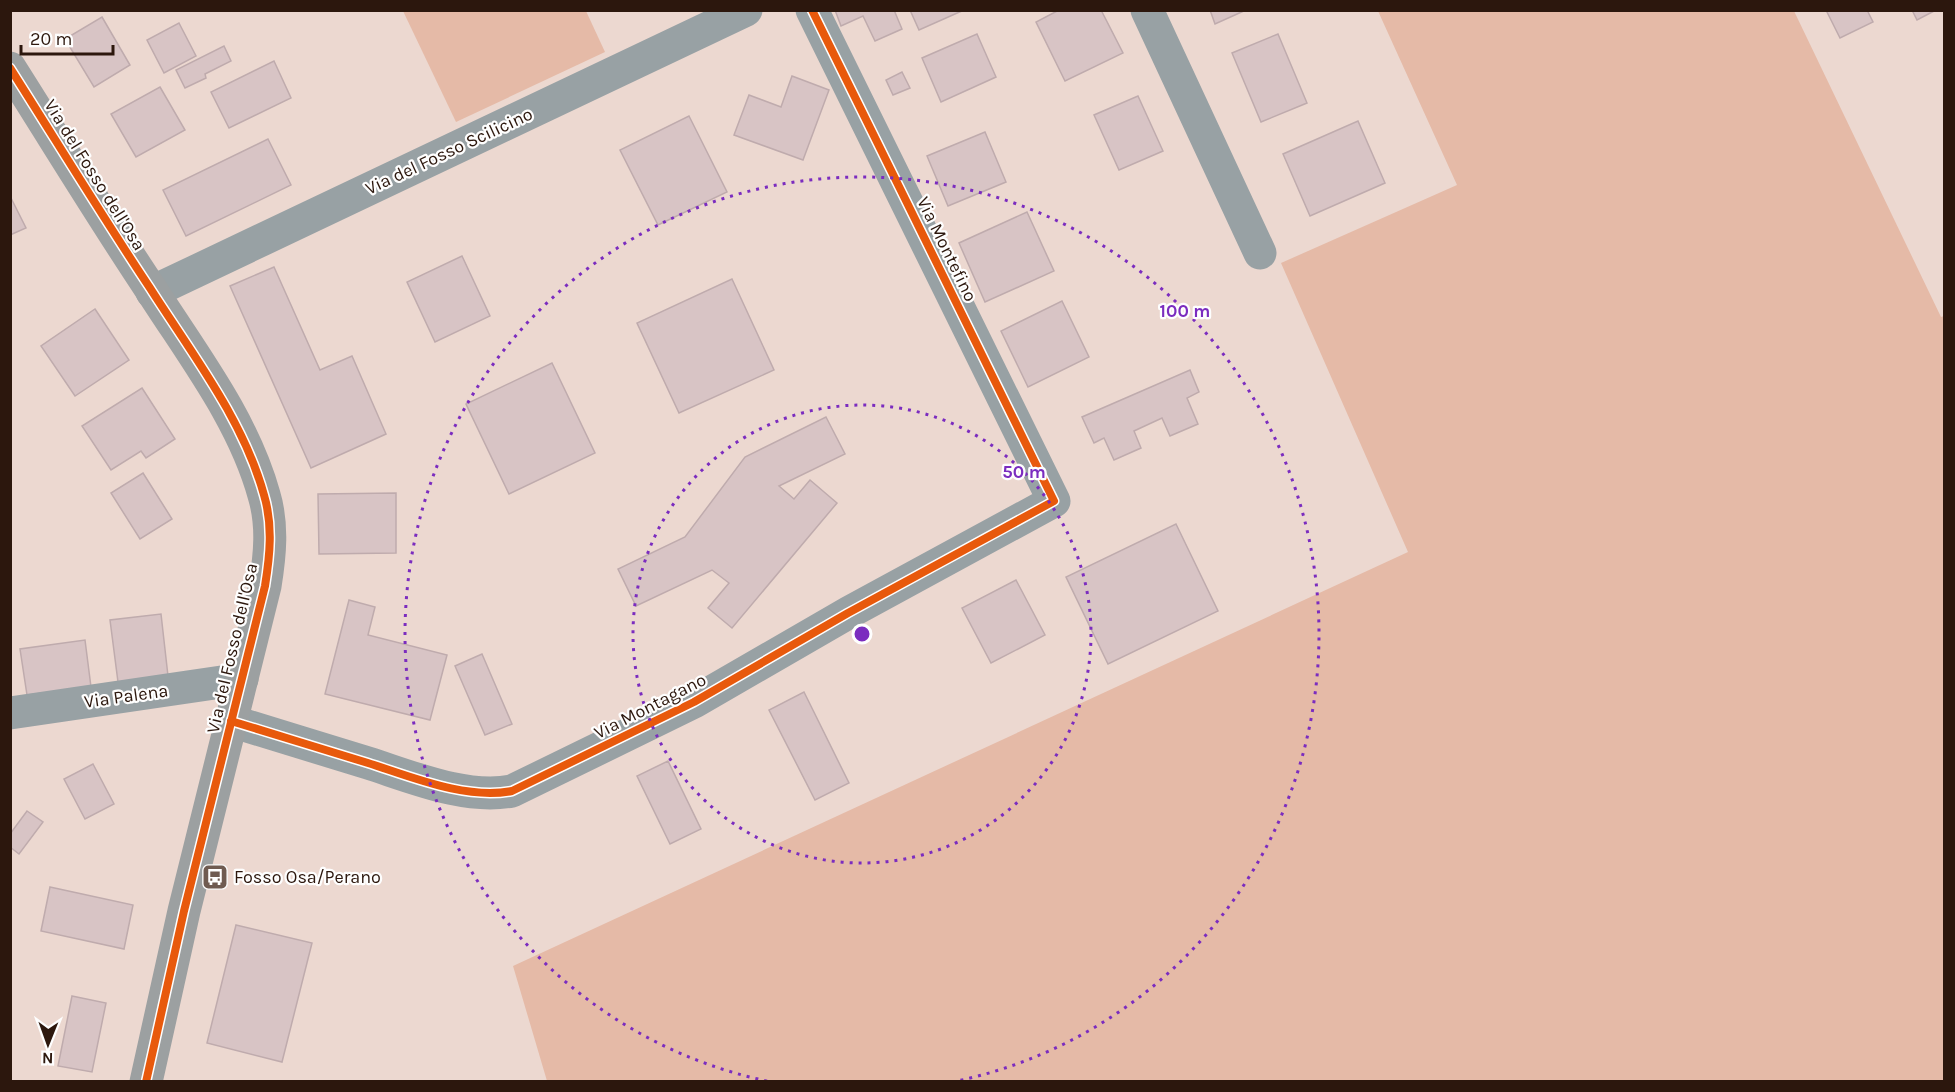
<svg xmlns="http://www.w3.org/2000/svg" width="1955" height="1092" font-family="Karla,sans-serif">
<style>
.green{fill:#e5baa7}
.building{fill:#d8c4c5;stroke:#bfabad;stroke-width:1.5}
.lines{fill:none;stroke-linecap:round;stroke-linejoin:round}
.street{stroke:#98a1a4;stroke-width:33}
.secondary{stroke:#9ca0a1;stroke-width:33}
.cycleway-casing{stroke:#fefefe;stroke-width:11}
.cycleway{stroke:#e8590c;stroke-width:8}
.ring{fill:none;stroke:#7b2cbf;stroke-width:3;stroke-dasharray:3 6}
.labels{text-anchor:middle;stroke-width:4.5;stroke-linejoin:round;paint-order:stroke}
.street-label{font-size:18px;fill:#2c170d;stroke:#fefefe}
.poi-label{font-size:18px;fill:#2c170d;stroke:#fefefe;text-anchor:start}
.centre{fill:#7b2cbf;stroke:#fefefe;stroke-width:3}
.ring-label{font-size:18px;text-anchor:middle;font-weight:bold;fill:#7b2cbf;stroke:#fefefe;stroke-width:4.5;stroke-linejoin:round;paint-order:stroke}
</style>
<rect width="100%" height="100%" fill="#ecd8d0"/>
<g class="green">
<path d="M403 11H586L605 52 456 122Z"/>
<path d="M1378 11H1794L1941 317 1944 316V1081H547L513 966 1408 552 1281 263 1457 185Z"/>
</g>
<g class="building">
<path d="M835 10H894L902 29 875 41 863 16 841 26Z"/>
<path d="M910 10H964L919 30Z"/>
<path d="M1059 10H1101L1123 53 1065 81 1036 22Z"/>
<path d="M1210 10H1246L1215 24Z"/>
<path d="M1826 10H1867L1873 22 1840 38Z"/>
<path d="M1912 10H1936L1917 20Z"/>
<path d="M102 17 130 65 94 87 65 39Z"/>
<path d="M179 23 196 56 164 73 147 40Z"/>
<path d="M977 34 996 77 941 102 922 58Z"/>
<path d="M1278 34 1307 103 1261 122 1232 53Z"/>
<path d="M224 46 231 61 205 74 206 78 185 88 176 70Z"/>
<path d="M274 61 291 98 229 128 211 92Z"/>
<path d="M902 72 910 88 893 95 886 80Z"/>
<path d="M792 76 829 90 803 160 734 135 749 95 781 107Z"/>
<path d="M160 87 185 130 136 157 111 114Z"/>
<path d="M1138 96 1163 151 1119 170 1094 115Z"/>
<path d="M689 116 727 192 658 225 620 150Z"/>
<path d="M1358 121 1385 183 1310 216 1283 154Z"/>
<path d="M985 132 1006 182 948 206 927 156Z"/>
<path d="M268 139 291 185 186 236 163 190Z"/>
<path d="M10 196 26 228 10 235Z"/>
<path d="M1027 212 1054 271 985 302 959 243Z"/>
<path d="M462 256 490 316 435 342 407 282Z"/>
<path d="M274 267 320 370 352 356 386 434 311 468 230 286Z"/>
<path d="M732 279 774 370 679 413 637 323Z"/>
<path d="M1062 301 1089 357 1028 387 1001 331Z"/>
<path d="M95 309 129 360 75 396 41 346Z"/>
<path d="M552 363 595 453 509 494 466 404Z"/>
<path d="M1190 370 1199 392 1187 398 1198 424 1170 436 1162 418 1134 431 1141 448 1114 460 1104 438 1094 443 1082 417Z"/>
<path d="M142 388 175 439 146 458 141 451 111 470 82 426Z"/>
<path d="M826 417 845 454 779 486 794 499 810 480 837 503 732 628 708 608 729 583 712 570 636 606 618 569 685 537 745 457Z"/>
<path d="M143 473 172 519 140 539 111 493Z"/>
<path d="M396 493V553L319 554 318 494Z"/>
<path d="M1176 524 1218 611 1108 664 1066 577Z"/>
<path d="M1016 580 1045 635 991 663 962 608Z"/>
<path d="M349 600 375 607 368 635 447 655 430 720 325 694Z"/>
<path d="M161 614 168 676 118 682 110 620Z"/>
<path d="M85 640 91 687 27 695 20 649Z"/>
<path d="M482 654 512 724 485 735 455 666Z"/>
<path d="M804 692 849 783 815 800 769 710Z"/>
<path d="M668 761 701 829 670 844 637 776Z"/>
<path d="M93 764 114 804 85 819 64 779Z"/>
<path d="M27 811 43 822 19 854 10 847V834Z"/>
<path d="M50 887 133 905 124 949 41 931Z"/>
<path d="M236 925 312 943 282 1062 207 1043Z"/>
<path d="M72 996 106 1003 92 1072 58 1066Z"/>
</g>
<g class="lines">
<g class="street">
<path d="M1147 10 1260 253"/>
<path d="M152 292 746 10"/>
<path d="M10 713 242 679"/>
<path d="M231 721C277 735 322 749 368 763 412 777 466 800 512 791L694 702 848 613 1054 501 812 10"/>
</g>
<path class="secondary" d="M10 68C57 142 102 216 150 288 192 354 243 419 264 495 273 525 270 555 265 586L184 911 146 1082"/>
<g class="cycleway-casing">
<g id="cycleway">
<path d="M10 68C57 142 102 216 150 288 192 354 243 419 264 495 273 525 270 555 265 586L184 911 146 1082"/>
<path d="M231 721C277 735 322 749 368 763 412 777 466 800 512 791L694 702 848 613 1054 501 812 10"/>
</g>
</g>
<use href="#cycleway" class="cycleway"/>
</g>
<g class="ring">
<circle cx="862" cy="634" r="229"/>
<path d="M767 1081A457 457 0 1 1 957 1081"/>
</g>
<defs>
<g id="bus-square" transform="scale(1.35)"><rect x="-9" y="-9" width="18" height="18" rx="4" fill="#6f5b51" stroke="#fefefe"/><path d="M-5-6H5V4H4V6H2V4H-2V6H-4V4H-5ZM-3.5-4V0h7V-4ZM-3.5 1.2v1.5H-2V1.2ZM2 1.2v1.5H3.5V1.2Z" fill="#fff"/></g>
</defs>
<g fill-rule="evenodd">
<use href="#bus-square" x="215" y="877"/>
</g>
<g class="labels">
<g class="street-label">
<text transform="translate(449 151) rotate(-25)" y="6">Via del Fosso Scilicino</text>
<text transform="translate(95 175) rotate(58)" y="6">Via del Fosso dell'Osa</text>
<text transform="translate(947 249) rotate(64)" y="6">Via Montefino</text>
<text transform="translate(232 648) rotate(-77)" y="6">Via del Fosso dell'Osa</text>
<text transform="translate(126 696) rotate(-8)" y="6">Via Palena</text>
<text transform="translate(650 706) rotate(-27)" y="6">Via Montagano</text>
</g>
<g class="poi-label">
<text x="234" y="883">Fosso Osa/Perano</text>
</g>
</g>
<circle cx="862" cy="634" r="9" class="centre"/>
<g class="ring-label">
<text x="1185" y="317">100 m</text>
<text x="1024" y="478">50 m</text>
</g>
<rect width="1955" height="1092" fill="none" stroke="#2c170d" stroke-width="24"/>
<g transform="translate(48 1044) rotate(181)" stroke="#fefefe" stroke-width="4.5" paint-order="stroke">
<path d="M0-4.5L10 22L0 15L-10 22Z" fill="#2c170d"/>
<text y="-9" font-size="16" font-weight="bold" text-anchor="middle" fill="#2c170d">N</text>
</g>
<path d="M21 45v9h92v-9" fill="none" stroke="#2c170d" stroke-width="3"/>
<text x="30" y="45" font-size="18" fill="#2c170d" stroke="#fefefe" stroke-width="4.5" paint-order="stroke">20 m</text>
</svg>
